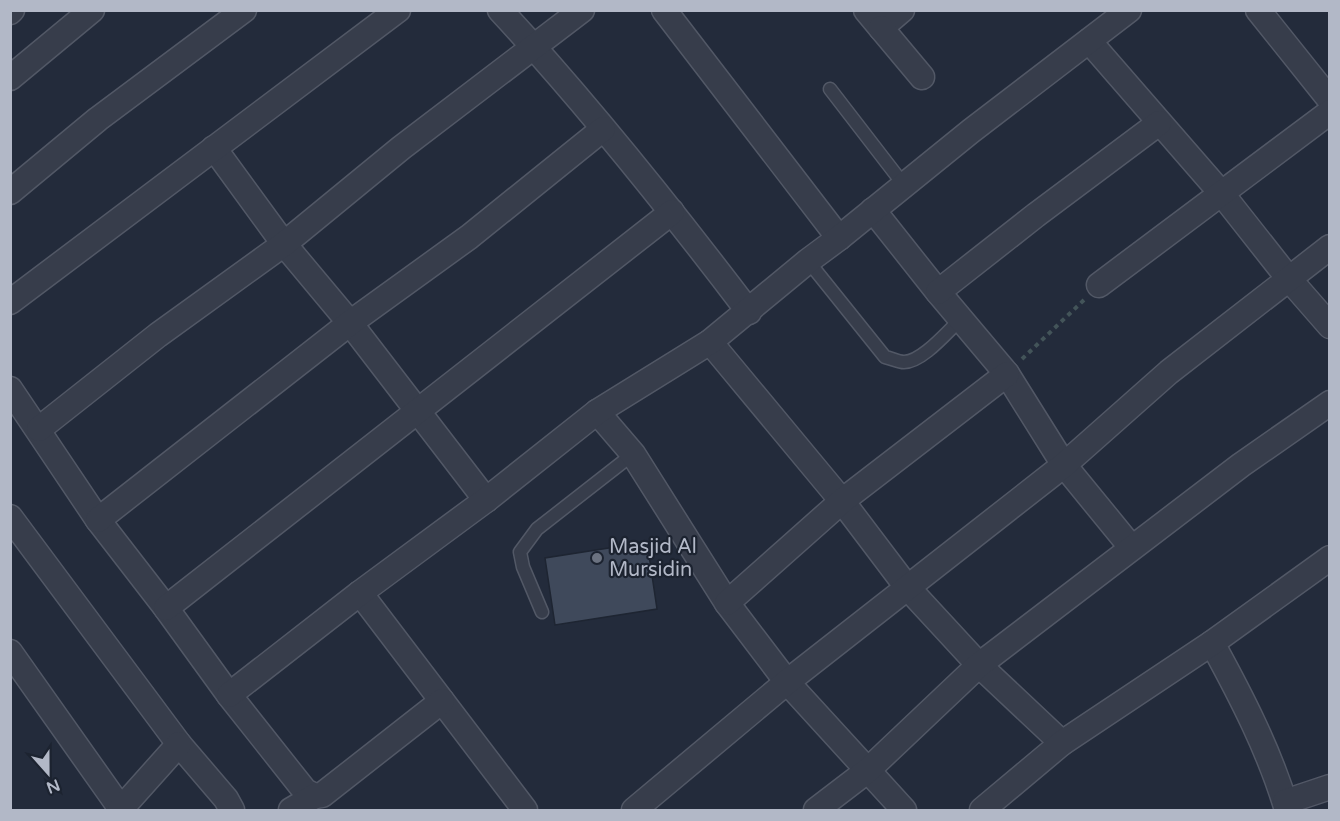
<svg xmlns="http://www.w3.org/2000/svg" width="1340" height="821" font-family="'Varela Round',sans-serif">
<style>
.building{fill:#3f495b;stroke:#1e2532;stroke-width:1.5}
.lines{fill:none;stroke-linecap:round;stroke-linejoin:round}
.service-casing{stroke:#525866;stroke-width:15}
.minor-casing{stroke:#525866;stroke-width:27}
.path{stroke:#435459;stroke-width:4;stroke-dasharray:4.5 4.5;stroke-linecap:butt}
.service{stroke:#373d4b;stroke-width:12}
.minor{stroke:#373d4b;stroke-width:24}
.worship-dot{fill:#6b7280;stroke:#1c2330;stroke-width:2}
.labels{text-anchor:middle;stroke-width:4.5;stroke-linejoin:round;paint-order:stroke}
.poi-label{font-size:20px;fill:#b2b8c7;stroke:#1c2330;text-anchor:start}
</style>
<rect width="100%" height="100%" fill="#232b3b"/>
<path class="building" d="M647 542 657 609 555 625 545 558Z"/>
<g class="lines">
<g class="service-casing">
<g id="service">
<path d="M830 89 904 185"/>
<path d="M808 261 885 357C891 358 898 362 904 362 922 362 947 332 961 319"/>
<path d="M542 612 523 567 520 552 537 529 633 454"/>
</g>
</g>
<g class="minor-casing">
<g id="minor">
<path d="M500 10C589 106 670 208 749 312"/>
<path d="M664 10 839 238"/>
<path d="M866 10 881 28 902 10"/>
<path d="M1258 10 1330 100"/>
<path d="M10 12 12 10"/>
<path d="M881 28 922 77"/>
<path d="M1089 41 1222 194 1289 279 1330 326"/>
<path d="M10 78 92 10"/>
<path d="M214 148 284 244 350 323 486 500"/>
<path d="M10 192 98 119 244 10"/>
<path d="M873 210 938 292 1007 374 1064 465 1131 547"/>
<path d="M1099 285 1330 112"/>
<path d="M938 292 1036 215 1159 123"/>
<path d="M10 302 398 10"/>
<path d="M710 342 842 501 907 587 979 665 1062 743"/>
<path d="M10 389 98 520 166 608 229 695 305 791 315 796"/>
<path d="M597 412 633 454 727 603 787 682 904 810"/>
<path d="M39 429 158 335 284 244 401 148 582 10"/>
<path d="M10 517 179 744 226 799 232 810"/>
<path d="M98 520 350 323 469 237 603 129"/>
<path d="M360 593 525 810"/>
<path d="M727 603 842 501 1007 374"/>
<path d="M166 608 672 212"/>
<path d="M1212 643C1241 696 1270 752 1287 810"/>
<path d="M10 652 121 809"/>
<path d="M229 695 360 593 486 500 597 412 710 342 808 261 839 238 971 131 1129 10"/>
<path d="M1285 802 1330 787"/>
<path d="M120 810 179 744"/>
<path d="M291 810 315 796 322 795 442 701"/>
<path d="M634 810 787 682 1064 465 1169 372 1330 247"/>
<path d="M816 810 867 771 979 665 1241 465 1330 403"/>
<path d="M982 810 1062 743 1212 643 1330 558"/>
</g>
</g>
<path class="path" d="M1022 359 1084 300"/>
<use href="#service" class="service"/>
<use href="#minor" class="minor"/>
</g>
<circle class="worship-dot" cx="597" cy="558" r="6"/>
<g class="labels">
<g class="poi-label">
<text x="609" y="553">Masjid Al<tspan x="609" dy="23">Mursidin</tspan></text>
</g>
</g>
<rect width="1340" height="821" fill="none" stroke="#b2b8c7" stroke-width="24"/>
<g transform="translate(48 773) rotate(159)" stroke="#1c2330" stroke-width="4.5" paint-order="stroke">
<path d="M0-4.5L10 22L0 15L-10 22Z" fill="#b2b8c7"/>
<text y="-9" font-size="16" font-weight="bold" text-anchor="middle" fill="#b2b8c7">N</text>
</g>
</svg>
